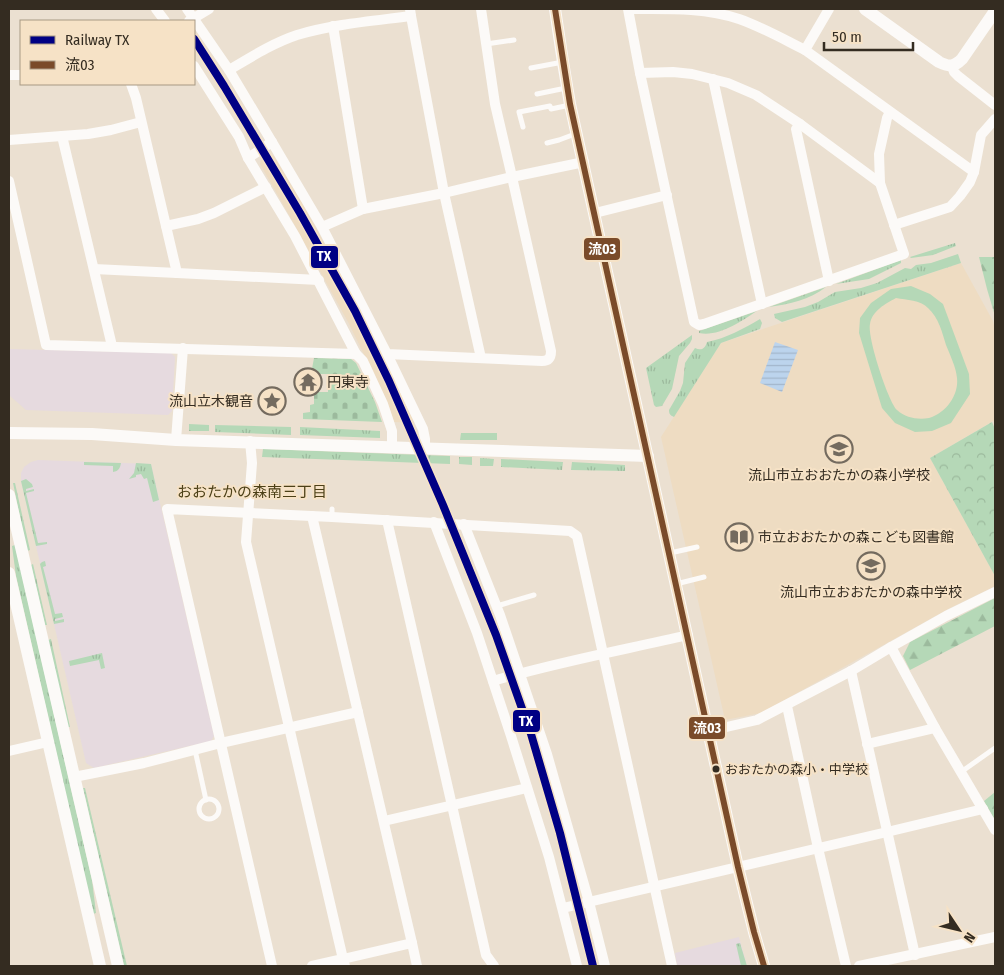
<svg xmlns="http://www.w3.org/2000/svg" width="1004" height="975" font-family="'Fira Sans Condensed','Noto Sans JP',sans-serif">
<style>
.commercial{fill:#e6dadf}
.built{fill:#eedcc2}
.grass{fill:url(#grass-tufts)}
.forest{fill:url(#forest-firs)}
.cemetery{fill:url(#cemetery-stones)}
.park{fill:url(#park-crowns)}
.garden{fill:#b5d8b7;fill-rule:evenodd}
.water{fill:url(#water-rules)}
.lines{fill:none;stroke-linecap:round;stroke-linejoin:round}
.service{stroke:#fcfaf8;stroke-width:5}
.minor{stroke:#fcfaf8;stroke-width:10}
.tertiary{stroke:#fcfaf8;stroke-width:12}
.bus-1-casing{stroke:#f6e2c6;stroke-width:10}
.bus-1{stroke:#7a4b2a;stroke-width:6}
.rail-1-casing{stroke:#f6e2c6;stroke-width:11}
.rail-1{stroke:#000084;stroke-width:8}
.bus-dot{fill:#342c21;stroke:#f6e2c6;stroke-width:2}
.labels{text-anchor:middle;stroke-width:4;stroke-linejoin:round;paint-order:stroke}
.bus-label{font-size:13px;fill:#342c21;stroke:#f6e2c6;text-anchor:start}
.poi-label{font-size:14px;fill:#342c21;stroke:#f6e2c6;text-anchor:start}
.neighbourhood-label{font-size:15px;fill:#4c4017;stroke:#f6e2c6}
.line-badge{stroke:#f6e2c6;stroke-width:2}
.badge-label{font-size:14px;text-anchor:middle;font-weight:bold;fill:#fff}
</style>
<defs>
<pattern id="grass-tufts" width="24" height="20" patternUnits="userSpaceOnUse" patternTransform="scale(1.25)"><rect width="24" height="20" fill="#b5d8b7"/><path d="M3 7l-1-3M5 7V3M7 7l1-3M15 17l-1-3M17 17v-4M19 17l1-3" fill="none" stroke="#9cba9d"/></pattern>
<pattern id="forest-firs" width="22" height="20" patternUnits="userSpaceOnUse" patternTransform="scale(1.25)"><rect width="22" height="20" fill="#b5d8b7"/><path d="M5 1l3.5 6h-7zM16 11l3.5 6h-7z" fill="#9cba9d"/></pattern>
<pattern id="cemetery-stones" width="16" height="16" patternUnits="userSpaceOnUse" patternTransform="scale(1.25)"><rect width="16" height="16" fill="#b5d8b7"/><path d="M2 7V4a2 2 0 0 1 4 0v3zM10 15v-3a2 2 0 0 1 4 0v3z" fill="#9cba9d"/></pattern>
<pattern id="park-crowns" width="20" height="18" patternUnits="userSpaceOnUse" patternTransform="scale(1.25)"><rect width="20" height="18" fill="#b5d8b7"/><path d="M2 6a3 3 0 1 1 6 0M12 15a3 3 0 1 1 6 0" fill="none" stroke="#9cba9d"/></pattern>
<pattern id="water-rules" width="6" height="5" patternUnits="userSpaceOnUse" patternTransform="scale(1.25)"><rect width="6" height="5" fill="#bcd4ed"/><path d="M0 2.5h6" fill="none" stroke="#a2b6cb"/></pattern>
</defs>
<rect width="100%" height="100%" fill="#ebe0d1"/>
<g class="commercial">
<path d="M9 349 171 353 175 357 172 411 168 415 26 410 9 395Z"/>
<path d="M38 460 151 464 214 736 211 741 94 768 86 763 21 481V473L24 467 31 462Z"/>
<path d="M739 937 747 966H677L675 953Z"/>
</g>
<g class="built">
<path d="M268 154 274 156 304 206 368 324 416 423 394 422 385 397 348 322 289 215 260 164 261 158Z"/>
<path d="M961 263 993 321 995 329V420L930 458 995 576V586L948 609 761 713 725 720 661 437 721 343Z"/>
</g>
<g class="grass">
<path d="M955 243 956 246 933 255 911 258 910 257Z"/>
<path d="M958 254 961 263 782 322 775 318 774 314 805 307 818 302 835 292 861 288 877 283 905 268 911 269 916 265 931 263Z"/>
<path d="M901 260V263L869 279 836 284Z"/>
<path d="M826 287C809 300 790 304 769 307Z"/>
<path d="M757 311C740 322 719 337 699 333V331Z"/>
<path d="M760 319 762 323 760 329 721 343 674 417C670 415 669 414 669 410L680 391 683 383 685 363 695 348C701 351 705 349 707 342 727 338 743 329 760 319Z"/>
<path d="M692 335V339L690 343 679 356 672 389 662 406 656 407 654 405 646 368Z"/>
<path d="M189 424 209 425V431H189Z"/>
<path d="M215 425 291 427V435L215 432Z"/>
<path d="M300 427 380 431V438L300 435Z"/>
<path d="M263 449 449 456H450V464L262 457Z"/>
<path d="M459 457H472V465L459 464Z"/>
<path d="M480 458 494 459 493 466H480Z"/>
<path d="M501 459 563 462 562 470 501 467Z"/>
<path d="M572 462 625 465V471L571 470Z"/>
<path d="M136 463 151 464 159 500 153 502 147 478 144 479 141 474 136 475V477L129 479 134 473Z"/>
<path d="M26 479 32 484 33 487 26 489V491L34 489V491L26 493 38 543 47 542V544L36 546 21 481Z"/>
<path d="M13 483H15L30 550 27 551Z"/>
<path d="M15 545 92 880 96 913 93 914 16 576 12 546Z"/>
<path d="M45 561 46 566 43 567 55 614 62 613 63 617 55 619V621L64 619V622L54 624 40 564 42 562Z"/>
<path d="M33 564 47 625H45L31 565Z"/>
<path d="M51 639 70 727H68L48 640Z"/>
<path d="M102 653 105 668 101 669 99 660 70 666 69 661Z"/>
<path d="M83 788H85L127 966H124Z"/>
<path d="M740 943 747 966H741L736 944Z"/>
</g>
<g class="forest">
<path d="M979 257H995V316L987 289Z"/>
<path d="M995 598V626L910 670 903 656 910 642Z"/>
<path d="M995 792V820L984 801Z"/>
</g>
<path class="cemetery" d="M314 358 351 359 356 363 375 402 382 422 303 419V413L310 412V405L314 404V392H328V374H311Z"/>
<path class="park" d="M992 422 995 429V576L930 458Z"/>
<g class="garden">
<path d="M911 286 930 294 943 304 969 374 970 394 951 423 932 431 915 432 895 423 882 408 859 333 860 318 871 303 891 289ZM896 298C907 300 920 300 928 308 939 318 942 332 946 345 950 355 956 367 957 378 959 395 946 413 929 418 918 420 906 418 897 410 888 401 867 337 870 324 872 311 885 304 896 298Z"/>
<path d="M461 433H497V440H460Z"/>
<path d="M84 462 121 463C120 468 119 471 113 472V466L84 465Z"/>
</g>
<path class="water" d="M775 342 798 350 782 392 760 383Z"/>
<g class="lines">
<g class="service">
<path d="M486 44 514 40"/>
<path d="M531 68 563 62"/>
<path d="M537 94 566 88"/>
<path d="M523 127 519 112 550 106 551 109 570 105"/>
<path d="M547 143 559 140 575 134"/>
<path d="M332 517V509"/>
<path d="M670 553 697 547"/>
<path d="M676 584 704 577"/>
<path d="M497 606 534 595"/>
<path d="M195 750 206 800"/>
<path d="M961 772 995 748"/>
<circle cx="209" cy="809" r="10"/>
</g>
<g class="minor">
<path d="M156 9 165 21"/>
<path d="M187 9 229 70"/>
<path d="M410 9 411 16C373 21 334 24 297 35 273 43 251 57 229 70L272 142 322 227 387 354 542 361C548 361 551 358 551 351L512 177 584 162"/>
<path d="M829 9 805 50 974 172 981 135 995 119"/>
<path d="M411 16 444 193 481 358"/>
<path d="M189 21 209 9"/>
<path d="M333 26 363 209"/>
<path d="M805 50C783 39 762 27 739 19 704 7 665 9 628 9L640 73 694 322 699 325 704 324 904 254 880 183 879 154 887 118 890 112"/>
<path d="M952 66 954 72 958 76 995 105"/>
<path d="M640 73 673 72 692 74 728 83 756 95 800 124 880 183"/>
<path d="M9 75H21"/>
<path d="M713 79 762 304"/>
<path d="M131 84 136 98 177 273 319 280"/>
<path d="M800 124 796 129 829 281"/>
<path d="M62 136 112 346"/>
<path d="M9 140 88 134 111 130 141 122"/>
<path d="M248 158 272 142"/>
<path d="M9 181 46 345 356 354 295 236 248 158 239 137 194 66"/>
<path d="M595 213 667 195"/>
<path d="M894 225 950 207 960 196 970 182 974 172"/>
<path d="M166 226 198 219 214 213 266 187"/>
<path d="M322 227 363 209 444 193 512 177 495 104 481 9"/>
<path d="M94 269 177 273"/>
<path d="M356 354 363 361 383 404 392 431V447"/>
<path d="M387 354 423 429 425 439V447"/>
<path d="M176 440 183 348"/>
<path d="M250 441 252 463 246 542 343 959 312 966"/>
<path d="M312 516 412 943"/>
<path d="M387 520 486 955 494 966"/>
<path d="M434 522 477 633 511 736 549 857 577 966"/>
<path d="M464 524 500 615 547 754 589 902 605 966"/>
<path d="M995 592 946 616 891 647 935 728 995 830"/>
<path d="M851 671 915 955"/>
<path d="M493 681C557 662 623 650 688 635"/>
<path d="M787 706 818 848 846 966"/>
<path d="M709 731 757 720 851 671 891 647"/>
<path d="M867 744 935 728"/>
<path d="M9 751 48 742"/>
<path d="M74 777 144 763 221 743 358 712"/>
<path d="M384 821 527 788"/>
<path d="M563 908 887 832 983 809"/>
<path d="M272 966 167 509 332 517 570 531 577 536 672 966"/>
<path d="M345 966 343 959 412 943 417 966"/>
<path d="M859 966 995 937"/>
</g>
<g class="tertiary">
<path d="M555 9 563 62 570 104 738 867 754 932 764 966"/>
<path d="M865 9 939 62C949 67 954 67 962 59L995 11"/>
<path d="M9 433 92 434 176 440 648 456"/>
<path d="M9 495 118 966"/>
<path d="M9 573 100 966"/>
</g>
<g class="bus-1-casing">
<path id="bus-1" d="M555 9 570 104 738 867 754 932 764 966"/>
</g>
<use href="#bus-1" class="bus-1"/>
<g class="rail-1-casing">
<path id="rail-1" d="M194 39 224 86 300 213 355 311 389 381 443 505 496 635 531 734 560 833 593 966"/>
</g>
<use href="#rail-1" class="rail-1"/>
</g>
<defs>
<g id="temple-ring" transform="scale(1.4375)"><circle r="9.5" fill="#f6e2c6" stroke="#746b5f" stroke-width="1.5"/><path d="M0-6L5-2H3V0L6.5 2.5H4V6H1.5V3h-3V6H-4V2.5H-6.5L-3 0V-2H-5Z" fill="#746b5f"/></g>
<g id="sight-ring" transform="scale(1.4375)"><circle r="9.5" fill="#f6e2c6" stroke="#746b5f" stroke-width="1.5"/><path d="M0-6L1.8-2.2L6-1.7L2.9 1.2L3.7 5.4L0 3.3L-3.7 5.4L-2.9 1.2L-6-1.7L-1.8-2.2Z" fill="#746b5f"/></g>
<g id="school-ring" transform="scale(1.4375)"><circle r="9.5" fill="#f6e2c6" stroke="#746b5f" stroke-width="1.5"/><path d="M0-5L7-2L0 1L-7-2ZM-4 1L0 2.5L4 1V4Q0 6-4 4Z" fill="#746b5f"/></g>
<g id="library-ring" transform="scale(1.4375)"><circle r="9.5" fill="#f6e2c6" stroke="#746b5f" stroke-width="1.5"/><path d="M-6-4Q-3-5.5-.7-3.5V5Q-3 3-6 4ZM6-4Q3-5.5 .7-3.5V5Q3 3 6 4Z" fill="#746b5f"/></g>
</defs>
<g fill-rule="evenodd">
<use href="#temple-ring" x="308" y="382"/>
<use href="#sight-ring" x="272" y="401"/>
<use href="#school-ring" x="839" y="449"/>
<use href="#library-ring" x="739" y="537"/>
<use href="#school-ring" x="871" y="566"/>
</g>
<circle class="bus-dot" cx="716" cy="769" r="4.5"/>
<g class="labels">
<g class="bus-label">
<text x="725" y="774">おおたかの森小・中学校</text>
</g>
<g class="poi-label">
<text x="327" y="387">円東寺</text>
<text x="253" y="406" text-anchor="end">流山立木観音</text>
<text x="839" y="480" text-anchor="middle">流山市立おおたかの森小学校</text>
<text x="758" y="542">市立おおたかの森こども図書館</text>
<text x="871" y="597" text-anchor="middle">流山市立おおたかの森中学校</text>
</g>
<g class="neighbourhood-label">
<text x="252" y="497">おおたかの森南三丁目</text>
</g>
</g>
<g class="line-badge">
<rect x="583" y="237" width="38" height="24" rx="5" fill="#7a4b2a"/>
<rect x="310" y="245" width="29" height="24" rx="5" fill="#000084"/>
<rect x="512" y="709" width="29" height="24" rx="5" fill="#000084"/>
<rect x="688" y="716" width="38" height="24" rx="5" fill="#7a4b2a"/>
</g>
<g class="badge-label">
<text x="602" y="254">流03</text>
<text x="324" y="261">TX</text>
<text x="526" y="726">TX</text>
<text x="707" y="733">流03</text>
</g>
<rect width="1004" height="975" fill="none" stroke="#342c21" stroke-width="20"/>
<rect x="20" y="20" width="175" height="65" fill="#f6e2c6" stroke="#a89984"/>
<rect x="30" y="36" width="25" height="8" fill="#000084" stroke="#a89984"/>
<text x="65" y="45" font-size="15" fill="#342c21">Railway TX</text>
<rect x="30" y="61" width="25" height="8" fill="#7a4b2a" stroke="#a89984"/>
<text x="65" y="70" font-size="15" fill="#342c21">流03</text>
<g transform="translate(959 930) rotate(125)" stroke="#f6e2c6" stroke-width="4" paint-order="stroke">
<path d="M0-4L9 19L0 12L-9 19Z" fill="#342c21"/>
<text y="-8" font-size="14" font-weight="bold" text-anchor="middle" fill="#342c21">N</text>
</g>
<path d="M824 42v8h89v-8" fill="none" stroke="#342c21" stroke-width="2.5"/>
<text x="832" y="42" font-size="15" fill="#342c21" stroke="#f6e2c6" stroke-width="4" paint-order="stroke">50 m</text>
</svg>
